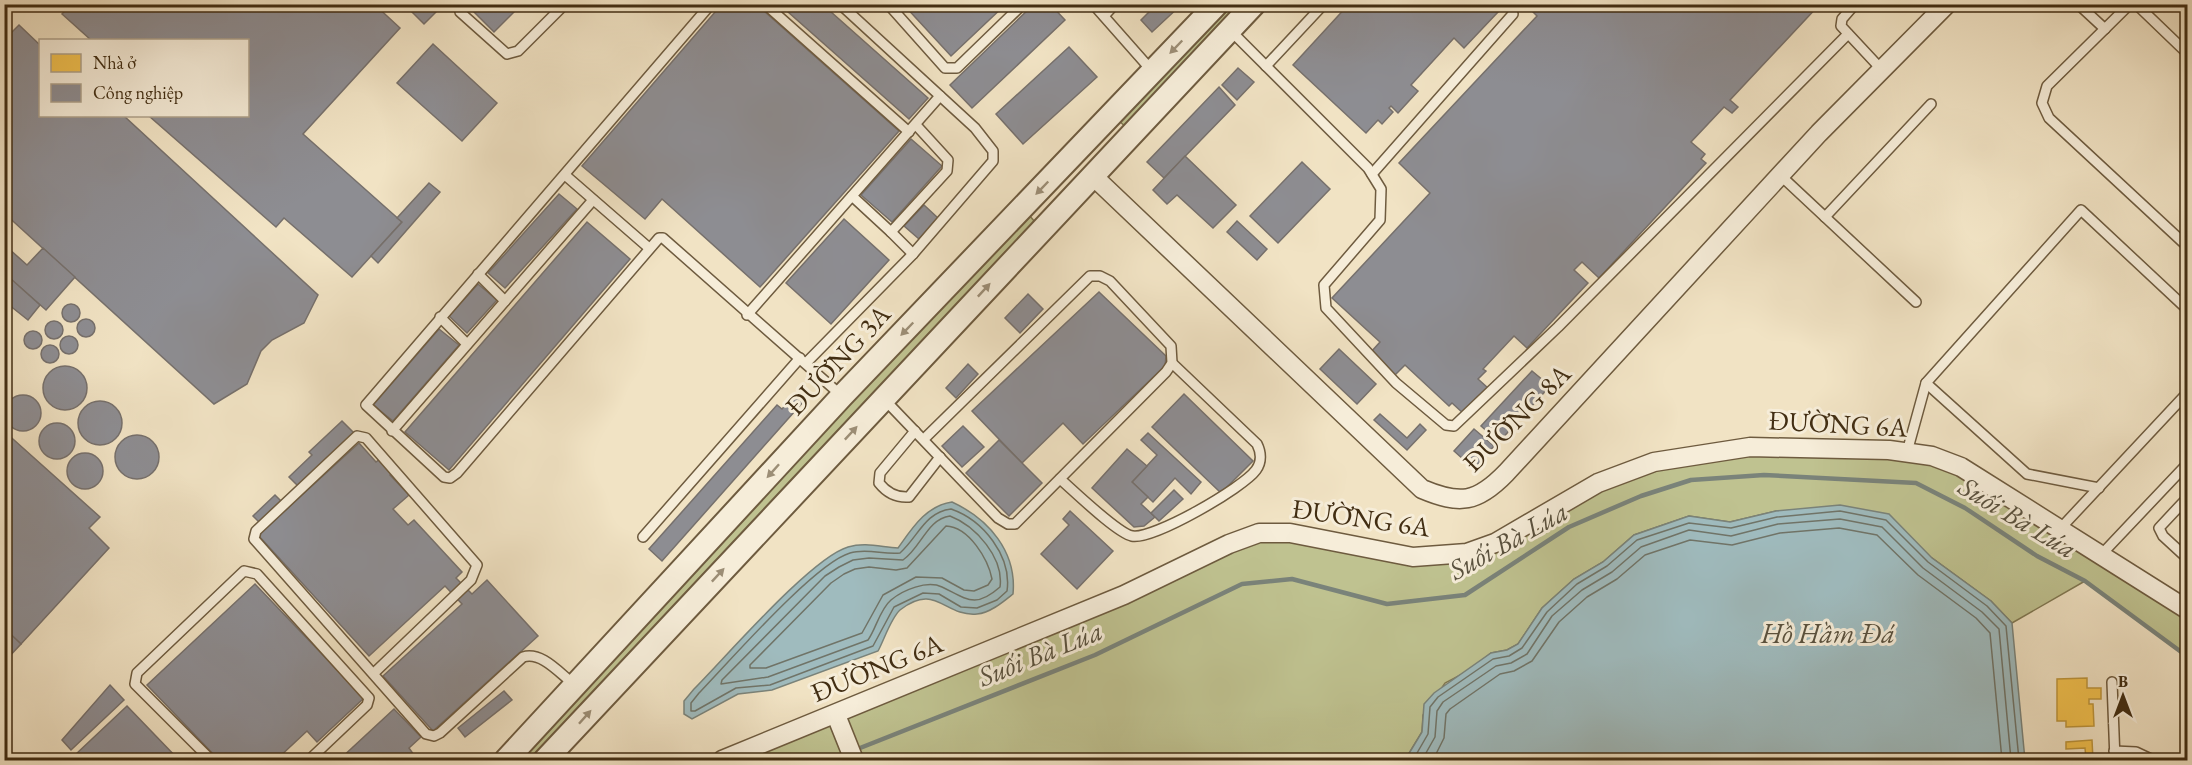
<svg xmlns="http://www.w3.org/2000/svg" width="2192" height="765" font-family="'EB Garamond',serif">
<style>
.green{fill:#bfc290;stroke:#807852;stroke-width:1.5}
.water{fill:#9fbbbe;stroke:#7a837a;stroke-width:1.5}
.homes{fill:#f2c14e;stroke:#bd953c;stroke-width:1.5}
.industry{fill:#8d8d92;stroke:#76706c;stroke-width:1.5}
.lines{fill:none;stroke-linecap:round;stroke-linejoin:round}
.shore{stroke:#707468;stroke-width:1.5}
.stream{stroke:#7a837a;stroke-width:4.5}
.service-casing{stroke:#6e5b3f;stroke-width:12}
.minor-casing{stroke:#6e5b3f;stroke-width:21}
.tertiary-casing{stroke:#6e5b3f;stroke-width:26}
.service{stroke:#f6edd9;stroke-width:9}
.minor{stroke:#f6edd9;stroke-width:18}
.tertiary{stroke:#f6edd9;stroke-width:22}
.oneway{fill:#9c8e76}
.labels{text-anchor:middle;stroke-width:6;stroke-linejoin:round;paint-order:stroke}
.street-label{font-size:27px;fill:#422e13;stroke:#f6edd9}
.water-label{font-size:28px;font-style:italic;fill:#59513e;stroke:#f6edd9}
</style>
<rect width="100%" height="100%" fill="#f1e3c4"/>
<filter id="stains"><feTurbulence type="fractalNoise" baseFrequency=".00333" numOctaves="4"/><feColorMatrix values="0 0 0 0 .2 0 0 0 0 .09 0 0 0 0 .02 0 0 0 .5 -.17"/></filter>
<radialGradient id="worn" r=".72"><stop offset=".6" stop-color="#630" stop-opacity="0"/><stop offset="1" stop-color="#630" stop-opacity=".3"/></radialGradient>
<g class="green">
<path d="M1230 5H1243L1126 127 1119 121Z"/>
<path d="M1029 215 1035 222 533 760H518L848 402Z"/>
<path d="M1750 452 1929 461 1959 473 2187 616V657L2085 581 2012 623 1991 601 1932 558 1776 511 1730 522 1689 516 1634 535 1603 562 1574 579 1542 608 1518 644 1507 650 1491 653 1470 670 1445 683 1423 715 1422 732 1405 760H860L855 750 829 760H737L1260 539H1290L1447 561 1602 487 1655 468Z"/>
</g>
<g class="water">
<path d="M952 502C989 519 1017 552 1013 594 1003 602 990 613 977 614 944 617 936 582 900 610 891 618 884 640 878 651L772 690 738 694 692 719 684 714V701L694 689C726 657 811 558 848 547 865 542 881 547 898 548 913 527 926 506 952 502Z"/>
<path d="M1840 505 1889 514 1932 558 1991 601 2012 623 2025 760H1405L1422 732 1424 704 1434 693 1491 653 1507 650 1518 644 1542 608 1574 579 1603 562 1634 535 1689 516 1730 522 1776 511Z"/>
</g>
<g class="homes">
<path d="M2087 678V688H2101V699H2089V704H2093L2094 726 2066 727V721H2057V679Z"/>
<path d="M2092 740 2093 760H2064L2086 759 2085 748 2066 749V742Z"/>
</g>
<g class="industry">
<path d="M71 4H374L400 28 303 134 402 222 352 277 284 218 276 227 149 116H248V40H91L62 14Z"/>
<path d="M404 4H444L424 24Z"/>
<path d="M466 4H522L494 32Z"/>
<path d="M722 4H756L899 131 760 287 662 199 645 219 582 166Z"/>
<path d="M779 4H822L928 98 909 119Z"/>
<path d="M903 4H1006L951 56Z"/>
<path d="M1034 4H1050L1065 20 972 108 950 85Z"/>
<path d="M1157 4H1182L1152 32 1141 20Z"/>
<path d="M1349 4H1492L1499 11 1464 48 1454 38 1411 85 1418 91 1398 113 1391 106 1389 108 1393 112 1382 124 1378 120 1366 133 1293 65Z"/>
<path d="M1525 4H1820L1730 100 1738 107 1732 113 1724 107 1691 142 1705 154 1701 159 1706 163 1599 278 1582 262 1574 270 1588 283 1527 348 1514 336 1483 369 1486 371 1478 379 1488 388 1464 414 1452 403 1449 406 1405 365 1395 375 1371 352 1380 342 1332 298 1430 193 1399 163 1537 16Z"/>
<path d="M19 25 40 45V116H124L318 295 304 323 272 340 261 351 247 384 214 404 4 213V65L11 58 4 51V40Z"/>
<path d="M433 44 497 103 462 141 397 83Z"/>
<path d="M1069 47 1097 77 1023 144 996 114Z"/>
<path d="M1238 68 1254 82 1237 100 1222 85Z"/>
<path d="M1219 87 1235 105 1164 178 1147 162Z"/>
<path d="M911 139 942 166 892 222 861 195Z"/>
<path d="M1185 156 1236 205 1213 228 1177 195 1167 204 1153 190Z"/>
<path d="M1302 162 1330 189 1278 243 1250 216Z"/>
<path d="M429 183 440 192 378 263 371 256 402 222 397 218Z"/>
<path d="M559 194 577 209 505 288 488 273Z"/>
<path d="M924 205 938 218 919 239 904 226Z"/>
<path d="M844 219 889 260 831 324 786 283Z"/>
<path d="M1237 221 1267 249 1257 260 1227 232Z"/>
<path d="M587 222 630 259 449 470 405 432Z"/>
<path d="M8 248 27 265 43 248 75 277 46 310 4 273V252Z"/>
<path d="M11 279 40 305 28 320 4 301V286Z"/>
<path d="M478 284 497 300 467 333 449 316Z"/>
<path d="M1099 292 1166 356 1165 366 1083 444 1063 423 1022 463 972 411Z"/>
<path d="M1028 294 1043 309 1020 333 1005 318Z"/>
<circle cx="71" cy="313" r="9"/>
<circle cx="86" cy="328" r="9"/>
<circle cx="54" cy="330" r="9"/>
<path d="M439 329 459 345 393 421 373 405Z"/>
<circle cx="33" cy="340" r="9"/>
<circle cx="69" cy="345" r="9"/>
<circle cx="50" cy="354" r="9"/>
<path d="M1339 349 1376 384 1357 404 1320 369Z"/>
<path d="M968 364 978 374 956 398 946 388Z"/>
<circle cx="65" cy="388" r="22"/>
<path d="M1532 371 1550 386 1499 442 1481 426Z"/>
<path d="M1184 394 1253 461 1221 493 1152 427Z"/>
<path d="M795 395 803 402 662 561 649 549 777 405 782 409Z"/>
<circle cx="23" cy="413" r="18"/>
<circle cx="100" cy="423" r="22"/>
<path d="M1380 414 1407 438 1420 424 1426 430 1407 450 1374 420Z"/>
<path d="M342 421 354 433 298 486 289 477 312 455 309 452Z"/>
<circle cx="57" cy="441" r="18"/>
<path d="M963 426 984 447 962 467 942 446Z"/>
<path d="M1474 429 1494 446 1474 469 1454 451Z"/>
<path d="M4 431 100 517 89 528 109 548 21 644 4 628Z"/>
<path d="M1148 433 1201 482 1191 494 1175 478 1153 502 1132 482 1157 455 1141 440Z"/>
<circle cx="137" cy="457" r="22"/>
<path d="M999 440 1042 483 1009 516 966 473Z"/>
<path d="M359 443 376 462 381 458 394 471 390 475 409 495 393 509 408 525 414 520 462 572 456 578 472 594 487 580 538 636 433 731 383 676 462 604 445 586 369 656 258 535Z"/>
<path d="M1127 449 1147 466 1132 482 1148 497 1141 504 1155 517 1144 526 1134 527 1092 488Z"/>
<circle cx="85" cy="471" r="18"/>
<path d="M1174 490 1183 499 1159 521 1151 513Z"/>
<path d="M275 495 282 502 260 523 253 516Z"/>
<path d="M1070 511 1113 551 1077 589 1041 554 1069 525 1063 519Z"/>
<path d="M255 584 364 698 317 742 307 731 276 760H219L147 685Z"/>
<path d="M4 628 21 644 4 662Z"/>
<path d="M110 685 124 700 71 750 62 740Z"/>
<path d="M504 691 512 700 465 737 458 728Z"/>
<path d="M127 706 179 760H80L75 755Z"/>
<path d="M394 709 421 737 409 748 414 755 407 760H339Z"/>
</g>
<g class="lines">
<g class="shore">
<path d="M951 509C983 520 1012 556 1007 591L997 600 977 608 961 607 939 594 923 593 894 607 873 646 770 685 736 688 695 711H691V703L699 693C729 662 815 563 850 553 867 548 884 555 900 553 918 537 925 512 951 509Z"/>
<path d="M950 516C976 526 1004 558 1000 587 975 609 967 599 942 587 927 580 903 590 891 600 880 609 876 629 868 640L768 677 721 684 722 680 825 576 839 567 853 560 869 558 903 560C921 548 927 519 950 516Z"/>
<path d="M946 526C969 527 988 559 992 579L988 585 974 591 964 590 942 578 916 577 883 595 862 633 766 668H750V665L831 583 844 574 855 569 869 567 896 570 907 568Z"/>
<path d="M1413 760 1428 734 1430 707 1438 697 1493 659 1509 656 1522 648 1547 612 1577 584 1607 566 1637 540 1689 523 1731 528 1777 517 1840 511 1886 520 1928 562 1987 606 2006 626 2019 760"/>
<path d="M1422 760 1435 737 1437 711 1443 702 1496 666 1511 663 1527 654 1552 616 1582 590 1612 572 1641 547 1689 530 1731 536 1778 524 1840 519 1882 527 1923 568 1982 612 1999 629 2011 760"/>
<path d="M1433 760 1444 738 1446 714 1450 709 1500 674 1514 671 1532 661 1559 622 1587 597 1617 579 1645 555 1690 540 1732 545 1780 533 1839 528 1877 535 1918 575 1976 618 1990 633 2002 760"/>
</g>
<g class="stream">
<path d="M855 750 1095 655 1242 584 1292 579 1387 604 1465 595 1569 527 1641 496 1691 480 1764 475 1916 483 1965 508 2037 556 2085 581 2188 657"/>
<path d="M829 760 847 753"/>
</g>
<g class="service-casing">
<g id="service">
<path d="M711 4 366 405 444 477 450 478 457 473 659 238H663L842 396"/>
<path d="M765 4 909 132"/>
<path d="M888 4 945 68H957L1023 4"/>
<path d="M1093 4 1153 72"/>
<path d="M1855 4 1842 19 1841 26 1882 70"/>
<path d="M2078 4 2105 29"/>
<path d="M2130 4 2047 86 2042 103 2049 118 2188 247"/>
<path d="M2136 4 2188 54"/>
<path d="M460 12 507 54 518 51 565 4"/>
<path d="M1104 16 1115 4"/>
<path d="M1230 30 1368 168 1381 189 1380 220 1324 285 1326 308 1396 383 1446 425 1454 426 1558 327 1848 34"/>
<path d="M1266 66 1324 4"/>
<path d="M1372 174 1513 14"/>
<path d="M565 175 649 248"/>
<path d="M1780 175 1916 302"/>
<path d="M852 196 891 232 947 171 948 160 916 125"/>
<path d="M1825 217 1931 104"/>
<path d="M891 232 913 254"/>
<path d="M478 274 505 301"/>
<path d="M747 315 940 96"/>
<path d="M440 317 467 344"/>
<path d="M806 363 913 254 993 161V151L975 128 840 4"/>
<path d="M884 399 998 518 1008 524H1015L1166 372 1172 363 1171 346 1110 281 1100 276H1090L924 439"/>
<path d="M392 431 593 200"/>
<path d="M915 431 880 473 879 483C887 493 896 498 909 497L940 457"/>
<path d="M1907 452 1926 383"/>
<path d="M1060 479C1074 491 1117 533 1132 536 1153 540 1243 488 1256 470 1262 462 1261 452 1257 444L1172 363"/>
<path d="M2099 488 2027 474 1926 383 2081 210 2188 310"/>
<path d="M2188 497 2159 528 2163 536 2188 559"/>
<path d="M2059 530 2188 392"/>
<path d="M643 537 800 358"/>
<path d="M2100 556 2188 463"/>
<path d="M373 674 471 580 477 565 366 438 357 436 256 531 254 539 426 734 434 736 440 733 523 657C542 651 560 674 575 685"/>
<path d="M2112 682 2115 760"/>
<path d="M2114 751 2136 752 2153 760"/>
<path d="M211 760 135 684 137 673 244 571 257 574 369 698 367 705 309 760"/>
</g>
</g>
<g class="minor-casing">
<g id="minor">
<path d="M1092 175 1422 489C1460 505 1477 503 1506 473L1819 133 1947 4"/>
<path d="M836 715 854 760"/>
<path d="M722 760 1124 595 1229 544 1259 533H1290L1413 557 1467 553 1495 543 1598 483 1654 462 1750 447 1889 450 1932 456 1961 467 2188 610"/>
</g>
</g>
<g class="tertiary-casing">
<g id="tertiary">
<path d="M506 760 842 396 1217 4"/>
<path d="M545 760 1254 4"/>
</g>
</g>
<use href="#service" class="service"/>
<use href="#minor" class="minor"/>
<use href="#tertiary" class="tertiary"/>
</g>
<defs><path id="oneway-solid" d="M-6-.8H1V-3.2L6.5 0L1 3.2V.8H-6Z" transform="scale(1.5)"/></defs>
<g class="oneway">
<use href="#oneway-solid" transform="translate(1176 47) rotate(134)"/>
<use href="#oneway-solid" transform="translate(1042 188) rotate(134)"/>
<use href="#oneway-solid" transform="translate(984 290) rotate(-47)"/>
<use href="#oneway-solid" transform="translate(907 329) rotate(134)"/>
<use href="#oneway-solid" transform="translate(851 433) rotate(-47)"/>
<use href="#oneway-solid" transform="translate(773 471) rotate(132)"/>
<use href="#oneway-solid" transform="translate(718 575) rotate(-47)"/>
<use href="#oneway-solid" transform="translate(585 717) rotate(-48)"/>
</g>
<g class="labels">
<g class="street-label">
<text transform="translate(838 360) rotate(-47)" y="9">ĐƯỜNG 3A</text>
<text transform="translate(1517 418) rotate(-45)" y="9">ĐƯỜNG 8A</text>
<text transform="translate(1838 424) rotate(3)" y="9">ĐƯỜNG 6A</text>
<text transform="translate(1361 518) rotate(8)" y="9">ĐƯỜNG 6A</text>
<text transform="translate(877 668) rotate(-22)" y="9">ĐƯỜNG 6A</text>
</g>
<g class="water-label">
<text transform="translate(2018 517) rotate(31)" y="10">Suối Bà Lúa</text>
<text transform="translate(1508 540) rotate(-29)" y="10">Suối Bà Lúa</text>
<text x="1828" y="643">Hồ Hầm Đá</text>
<text transform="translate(1040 653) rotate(-22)" y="10">Suối Bà Lúa</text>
</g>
</g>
<rect width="2192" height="765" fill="none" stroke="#f1e3c4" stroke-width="24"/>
<rect x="6" y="6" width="2180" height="753" fill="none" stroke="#422e13" stroke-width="3"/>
<rect x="12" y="12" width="2168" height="741" fill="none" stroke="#422e13" stroke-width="1.5"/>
<rect x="39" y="39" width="210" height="78" fill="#f6edd9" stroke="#aea18a" stroke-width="1.5"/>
<rect x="51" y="54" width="30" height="18" fill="#f2c14e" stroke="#aea18a" stroke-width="1.5"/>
<text x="93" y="69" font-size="18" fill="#422e13">Nhà ở</text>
<rect x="51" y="84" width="30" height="18" fill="#8d8d92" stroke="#aea18a" stroke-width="1.5"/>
<text x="93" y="99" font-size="18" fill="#422e13">Công nghiệp</text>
<g transform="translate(2123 696)" stroke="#f6edd9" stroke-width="4.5" paint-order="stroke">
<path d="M0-4.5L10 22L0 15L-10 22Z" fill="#422e13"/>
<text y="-9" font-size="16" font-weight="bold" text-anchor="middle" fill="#422e13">B</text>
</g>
<rect width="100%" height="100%" filter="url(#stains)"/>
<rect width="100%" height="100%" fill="url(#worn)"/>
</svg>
